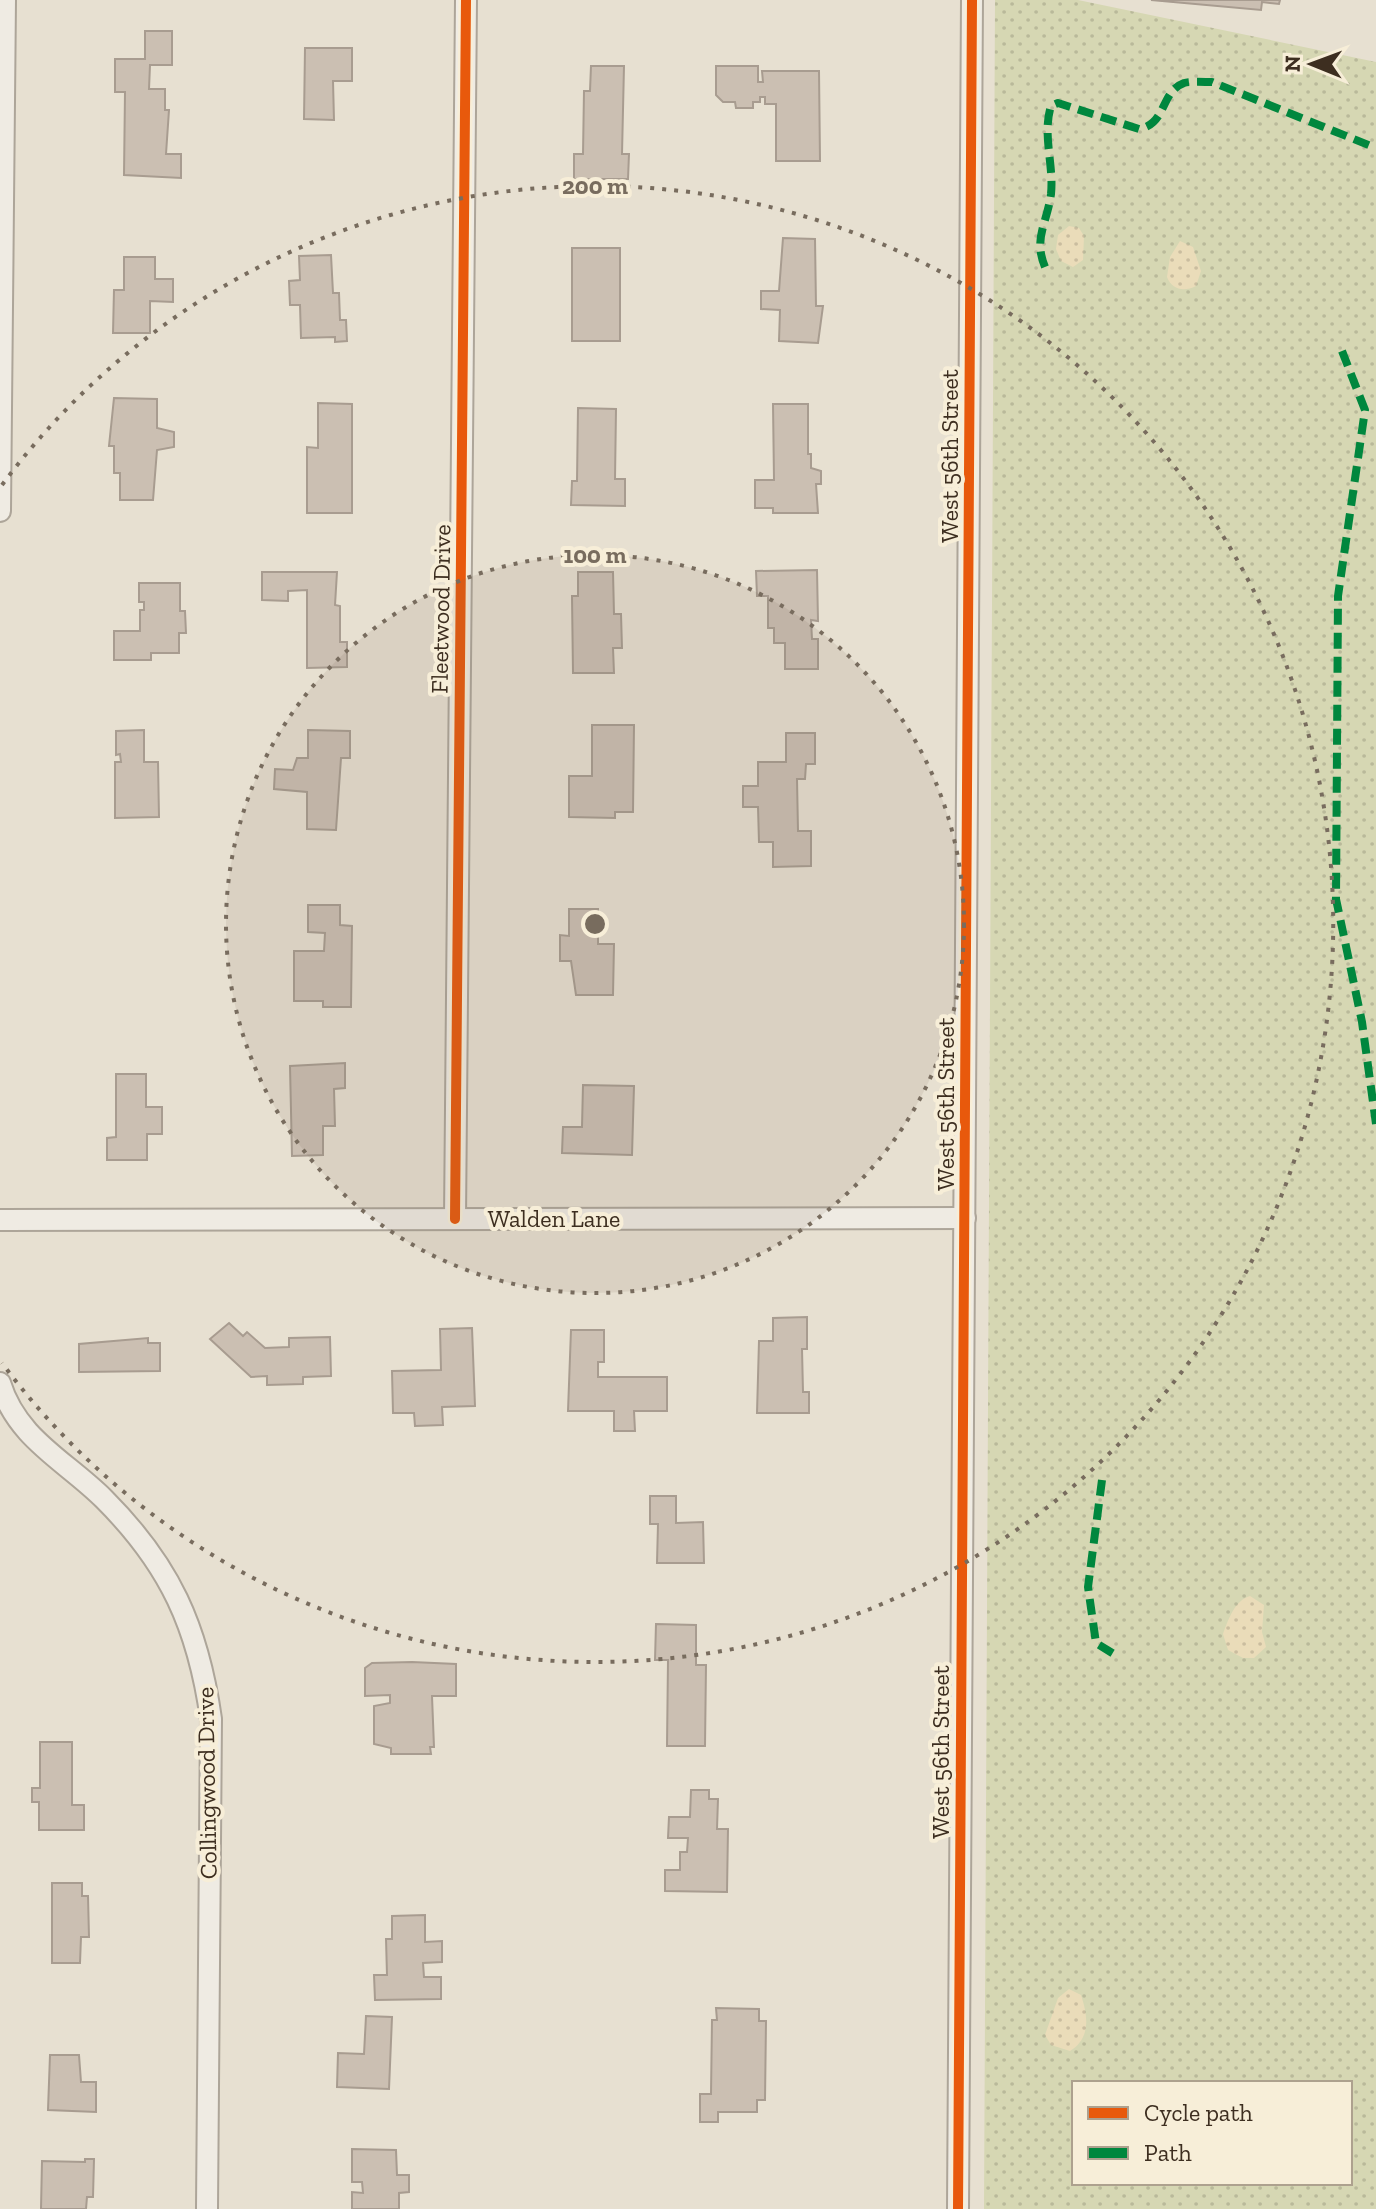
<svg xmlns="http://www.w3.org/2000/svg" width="1376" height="2209" font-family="'Zilla Slab',serif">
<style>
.grass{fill:url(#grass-dots);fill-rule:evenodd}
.sand{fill:url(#sand-dots)}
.building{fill:#cbbfb2;stroke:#a89c90;stroke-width:2}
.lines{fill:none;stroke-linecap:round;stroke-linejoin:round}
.street-casing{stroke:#ada599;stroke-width:24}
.street{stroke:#efebe3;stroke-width:20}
.quiet{stroke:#00873e;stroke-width:8;stroke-dasharray:16 8;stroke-linecap:butt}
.cycleway-casing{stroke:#f7eed8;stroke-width:15}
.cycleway{stroke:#e8590c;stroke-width:10}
.ring{fill:none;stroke:#786c5e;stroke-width:4;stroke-dasharray:4 8}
.labels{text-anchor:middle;stroke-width:8;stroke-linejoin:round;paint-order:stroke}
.street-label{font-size:24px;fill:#3d2e20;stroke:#f7eed8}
.centre{fill:#786c5e;stroke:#f7eed8;stroke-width:4}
.ring-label{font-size:24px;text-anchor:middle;font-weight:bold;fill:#786c5e;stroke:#f7eed8;stroke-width:8;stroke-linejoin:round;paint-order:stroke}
</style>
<defs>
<pattern id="grass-dots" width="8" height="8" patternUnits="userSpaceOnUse" patternTransform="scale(2)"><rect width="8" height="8" fill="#d6d7b3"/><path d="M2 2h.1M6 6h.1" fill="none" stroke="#b9b99a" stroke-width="1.8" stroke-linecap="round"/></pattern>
<pattern id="sand-dots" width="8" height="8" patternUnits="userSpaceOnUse" patternTransform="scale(2)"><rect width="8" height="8" fill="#eadcb9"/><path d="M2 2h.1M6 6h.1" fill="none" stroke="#cabd9f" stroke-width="1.8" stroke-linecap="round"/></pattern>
</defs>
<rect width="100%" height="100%" fill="#e7e0d1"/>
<path class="grass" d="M995 0H1078L1376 62V2209H984ZM1074 2083H1350V2183H1074Z"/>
<g class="sand">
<path d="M1069 226 1079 228 1084 236 1083 260 1073 267 1061 261 1056 249 1058 235Z"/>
<path d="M1180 241 1193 247 1201 271 1196 286C1184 292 1172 290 1167 277L1170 257Z"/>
<path d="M1250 1596 1264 1605 1262 1632 1266 1647 1254 1658H1243L1228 1650 1223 1634C1228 1620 1235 1600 1250 1596Z"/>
<path d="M1069 1989 1081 1995C1088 2016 1091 2038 1070 2051L1051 2045 1045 2035 1058 1998Z"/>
</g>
<g class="building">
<path d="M1151 0H1280L1279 4 1262 2 1261 10Z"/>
<path d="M145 31H172V65H150L149 89H165V110H169L166 154H181V178L124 175 125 92H115V59H145Z"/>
<path d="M305 48H352V81H333L334 120 304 119Z"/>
<path d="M591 66H624L622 154H629L628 179H574V154H583L584 91H590Z"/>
<path d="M716 66H758V82H763L762 71H819L820 161H776V104H765V97H760V102H753V108H736L735 102H723L716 95Z"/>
<path d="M783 238 815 239 816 306H823L818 343 779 341 780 310 761 309V291H779Z"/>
<rect x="572" y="248" width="48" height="93"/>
<path d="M331 255 333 293H339L340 320H346L347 341 335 342V337L301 338 300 305H290L289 281 300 280 299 256Z"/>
<path d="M124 257H155V279H173V302L150 301V333H113L114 290H124Z"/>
<path d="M114 398 157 399V428L174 432V447L157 450 153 500H120V473H114V446H109Z"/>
<path d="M318 403 352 404V513H307V447L318 448Z"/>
<path d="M773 404H808V454H811V468L821 471V484H816L818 513H773V508H755V480H774Z"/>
<path d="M578 408 616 409 615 479H625V506L571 505 572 481H577Z"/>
<path d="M817 570 818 621 811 620 812 639H818V669H785V643H774V628H768V596H757L756 571Z"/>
<path d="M262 572H337L335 605 340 606V642H347V667L307 668V590L288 591V601L262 600Z"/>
<path d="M578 572H613L614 614H621L622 648H613L614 673H573L572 596H578Z"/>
<path d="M139 583H180V611H185L186 633H179V653H151V660H114V631H140V610H144V602H139Z"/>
<path d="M592 725H634L633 812H615V818L569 817V776H592Z"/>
<path d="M144 730V762H158L159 817 115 818V762H121L120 754 116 755V731Z"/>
<path d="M308 730 350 731V758H341L336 830 307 829V792L274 789 275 769 293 770 297 758H308Z"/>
<path d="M786 733H815V764H806L805 779H797L798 831H811V866L773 867V842H759L758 807H743V786H758V762H786Z"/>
<path d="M308 905H340V925L352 926 351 1007H323V1001H294V951H324L325 933 308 932Z"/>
<path d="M569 909H598V944H614L613 995H576L571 961H560V935L569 936Z"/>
<path d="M345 1063V1088L334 1089 335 1126H323V1155L292 1156 290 1066Z"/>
<path d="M116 1074H146V1107H162V1134H147V1160H107V1138L116 1137Z"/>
<path d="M583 1085 634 1086 632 1155 562 1153 563 1127H582Z"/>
<path d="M807 1317V1349H802L803 1392H809V1413H757L759 1341H773V1318Z"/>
<path d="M229 1323 243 1336 247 1332 265 1348 289 1347V1338L330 1337 331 1376 303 1377V1384L267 1385V1376L251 1377 210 1339Z"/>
<path d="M472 1328 475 1406 442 1407 443 1425 415 1426 414 1413H393L392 1371 441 1370 440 1329Z"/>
<path d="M571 1330H604V1362H598V1377H667V1411H634L635 1431H614V1411H568Z"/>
<path d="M148 1338V1343H160V1371L79 1372V1344Z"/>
<path d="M650 1496H676V1523L703 1522 704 1563H657L658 1524H650Z"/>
<path d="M656 1624 696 1625V1665H706L705 1746H667L668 1660H655Z"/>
<path d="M412 1662 456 1664V1696H432L434 1747H430L431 1754H391V1748L374 1744V1706L390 1703V1695L365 1696V1668L372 1663Z"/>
<path d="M40 1742H72V1805H84V1830H39V1802H32V1788H40Z"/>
<path d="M691 1790H709V1799H718L717 1829H728L727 1892 665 1891V1870H680V1852H687L688 1838H668L669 1817H690Z"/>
<path d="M52 1883H82V1896H88L89 1937H81L80 1963H52Z"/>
<path d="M425 1915V1942L442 1941V1962L423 1963 424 1977H441V1999L375 2000 374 1975H387L386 1939H392V1916Z"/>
<path d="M716 2008 759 2009V2021H766L765 2100H757V2112H718V2122H700V2094H711L712 2020H717Z"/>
<path d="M366 2016 392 2017 389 2089 337 2087 338 2053 364 2054Z"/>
<path d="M50 2055H79L81 2082H96V2112L48 2110Z"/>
<path d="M352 2149 396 2150 397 2175H409V2192L399 2193V2209H352V2192L363 2193 362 2182H352Z"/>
<path d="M85 2159H94L93 2197H87L86 2209H41L42 2161 85 2162Z"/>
</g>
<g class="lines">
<g class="street-casing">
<g id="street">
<path d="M0 511 5 0"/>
<path d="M455 1219 466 0"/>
<path d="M0 1220 965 1218"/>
<path d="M0 1383C17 1439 66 1461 104 1499 170 1565 198 1627 211 1719L207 2209"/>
<path d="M958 2209 972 0"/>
</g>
</g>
<use href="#street" class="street"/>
<g class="quiet">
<path d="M1045 267C1033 238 1047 224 1051 194 1054 165 1042 134 1051 106L1058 103 1139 129C1167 124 1160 92 1184 83 1191 81 1204 82 1212 82L1376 148"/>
<path d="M1342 351 1365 410 1338 596 1336 899 1362 1022 1376 1124"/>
<path d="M1102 1480 1088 1587 1096 1643 1117 1656"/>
</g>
<g class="cycleway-casing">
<g id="cycleway">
<path d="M455 1219 466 0"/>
<path d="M958 2209 972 0"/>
</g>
</g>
<use href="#cycleway" class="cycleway"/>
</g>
<circle cx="595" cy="924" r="369" fill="#786c5e" fill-opacity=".12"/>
<g class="ring">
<circle cx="595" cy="924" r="369"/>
<path d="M2 485A738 738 0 1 1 2 1363"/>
</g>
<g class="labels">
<g class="street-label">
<text transform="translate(950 456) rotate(-90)" y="8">West 56th Street</text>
<text transform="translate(441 609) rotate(-89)" y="8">Fleetwood Drive</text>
<text transform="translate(946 1104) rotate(-90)" y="8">West 56th Street</text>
<text x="554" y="1227">Walden Lane</text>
<text transform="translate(941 1752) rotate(-90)" y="8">West 56th Street</text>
<text transform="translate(207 1783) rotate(-91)" y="8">Collingwood Drive</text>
</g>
</g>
<circle cx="595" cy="924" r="12" class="centre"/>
<g class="ring-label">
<text x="595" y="194">200 m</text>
<text x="595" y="563">100 m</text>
</g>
<rect x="1072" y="2081" width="280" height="104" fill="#f7eed8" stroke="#ada18e" stroke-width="2"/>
<rect x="1088" y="2107" width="40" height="12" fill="#e8590c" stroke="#ada18e" stroke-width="2"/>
<text x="1144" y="2121" font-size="24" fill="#3d2e20">Cycle path</text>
<rect x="1088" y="2147" width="40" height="12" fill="#00873e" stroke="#ada18e" stroke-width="2"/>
<text x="1144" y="2161" font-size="24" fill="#3d2e20">Path</text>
<g transform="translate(1312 64) rotate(271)" stroke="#f7eed8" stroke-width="6" paint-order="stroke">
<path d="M0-6L14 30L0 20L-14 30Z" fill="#3d2e20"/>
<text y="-12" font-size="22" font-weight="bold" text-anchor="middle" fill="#3d2e20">N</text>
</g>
</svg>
